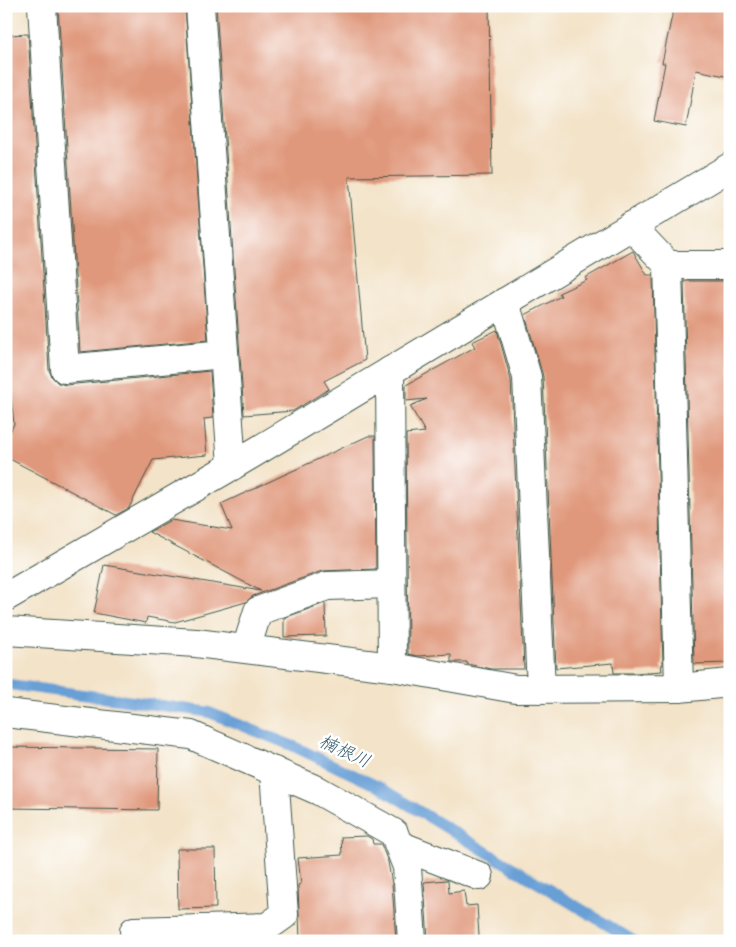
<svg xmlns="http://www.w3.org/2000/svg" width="736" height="947" font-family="Sriracha,'Klee One',sans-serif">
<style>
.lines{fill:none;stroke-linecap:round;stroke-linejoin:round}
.stream{stroke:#679fd5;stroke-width:11}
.building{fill:#e0987c}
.minor-casing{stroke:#3f564a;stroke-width:30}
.minor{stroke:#fff;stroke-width:28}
.labels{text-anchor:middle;stroke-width:5;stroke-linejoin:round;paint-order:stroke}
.water-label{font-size:18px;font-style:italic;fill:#385f6c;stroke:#fff}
</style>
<rect width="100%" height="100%" fill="#fff"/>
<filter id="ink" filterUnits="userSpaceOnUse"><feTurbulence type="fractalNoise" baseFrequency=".02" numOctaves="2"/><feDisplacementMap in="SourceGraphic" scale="10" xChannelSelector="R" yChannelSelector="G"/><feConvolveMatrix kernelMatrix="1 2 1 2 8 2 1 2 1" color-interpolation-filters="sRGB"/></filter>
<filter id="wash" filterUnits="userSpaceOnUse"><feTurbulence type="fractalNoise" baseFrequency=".0096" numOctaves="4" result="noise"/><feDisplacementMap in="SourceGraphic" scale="20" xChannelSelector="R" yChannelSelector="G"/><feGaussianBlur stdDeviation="1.12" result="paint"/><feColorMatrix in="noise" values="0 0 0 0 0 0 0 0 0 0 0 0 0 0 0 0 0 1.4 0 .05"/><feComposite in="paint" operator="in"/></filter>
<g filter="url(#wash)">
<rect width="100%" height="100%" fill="#f3e3c8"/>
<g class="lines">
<path class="stream" d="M6 684 208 712 293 746 379 787 634 941"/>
</g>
<g id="blocks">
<g class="building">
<path d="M58 6H185L208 340 80 352Z"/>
<path d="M216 6H489L492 175 349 177 365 360 324 381 329 389 293 411 244 415Z"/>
<path d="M674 6H730V77L696 70 686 127 654 121 665 63H662Z"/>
<path d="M28 34 49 370 52 377 58 383 66 385 210 371 213 418 204 419 207 455 153 460 129 508 116 515 6 457V440L14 424 6 353V35Z"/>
<path d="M633 251 647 275H653L663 665H661L662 671 636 673H614L613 663 556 668 543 376 525 315 561 296 559 293 587 280 585 278Z"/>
<path d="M684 281H730V663L694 664Z"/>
<path d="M497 330 511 380 524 669H491L467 664V662H451V654L417 656 408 654 406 434 425 432 410 406 427 399 406 401V385L475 347 472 342Z"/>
<path d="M368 436H375L376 569 322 571 253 596 246 602 175 622 147 617 146 623 94 613 104 565 261 591 149 532 171 520 232 530 221 504Z"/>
<path d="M325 603 326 636 284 637V618Z"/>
<path d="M6 747 158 749 157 810 6 808Z"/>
<path d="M367 836 372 839 373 844H381L388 862 392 884 396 941H300L298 885 301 884 298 858 342 855 341 837Z"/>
<path d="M177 849H215L216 908 178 909Z"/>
<path d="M447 880 448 881 449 893 464 891 466 906 477 905 479 936 428 940 424 882Z"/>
</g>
</g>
</g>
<g filter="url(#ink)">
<use href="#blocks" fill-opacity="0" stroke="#3f564a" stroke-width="1"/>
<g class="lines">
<g class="minor-casing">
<g id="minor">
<path d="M42 6 65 369 224 354"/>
<path d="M200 6 232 466"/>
<path d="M631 226 668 265H730"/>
<path d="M668 265 679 688"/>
<path d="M505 302 527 377 541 689"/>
<path d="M390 371 392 667"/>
<path d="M6 597 232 466 730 167"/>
<path d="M6 631 196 643 392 667 516 689 679 688 730 683"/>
<path d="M246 649 258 611 327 586 391 584"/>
<path d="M6 713 191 735 319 791 394 833 407 867 412 941"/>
<path d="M399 845 479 876"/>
<path d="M134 931 267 927 284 915 274 771"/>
</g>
</g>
<use href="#minor" class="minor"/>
</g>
</g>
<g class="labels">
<g class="water-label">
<text transform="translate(345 751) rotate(25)" y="6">楠根川</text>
</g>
</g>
<rect width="736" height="947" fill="none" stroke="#fff" stroke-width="25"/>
</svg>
